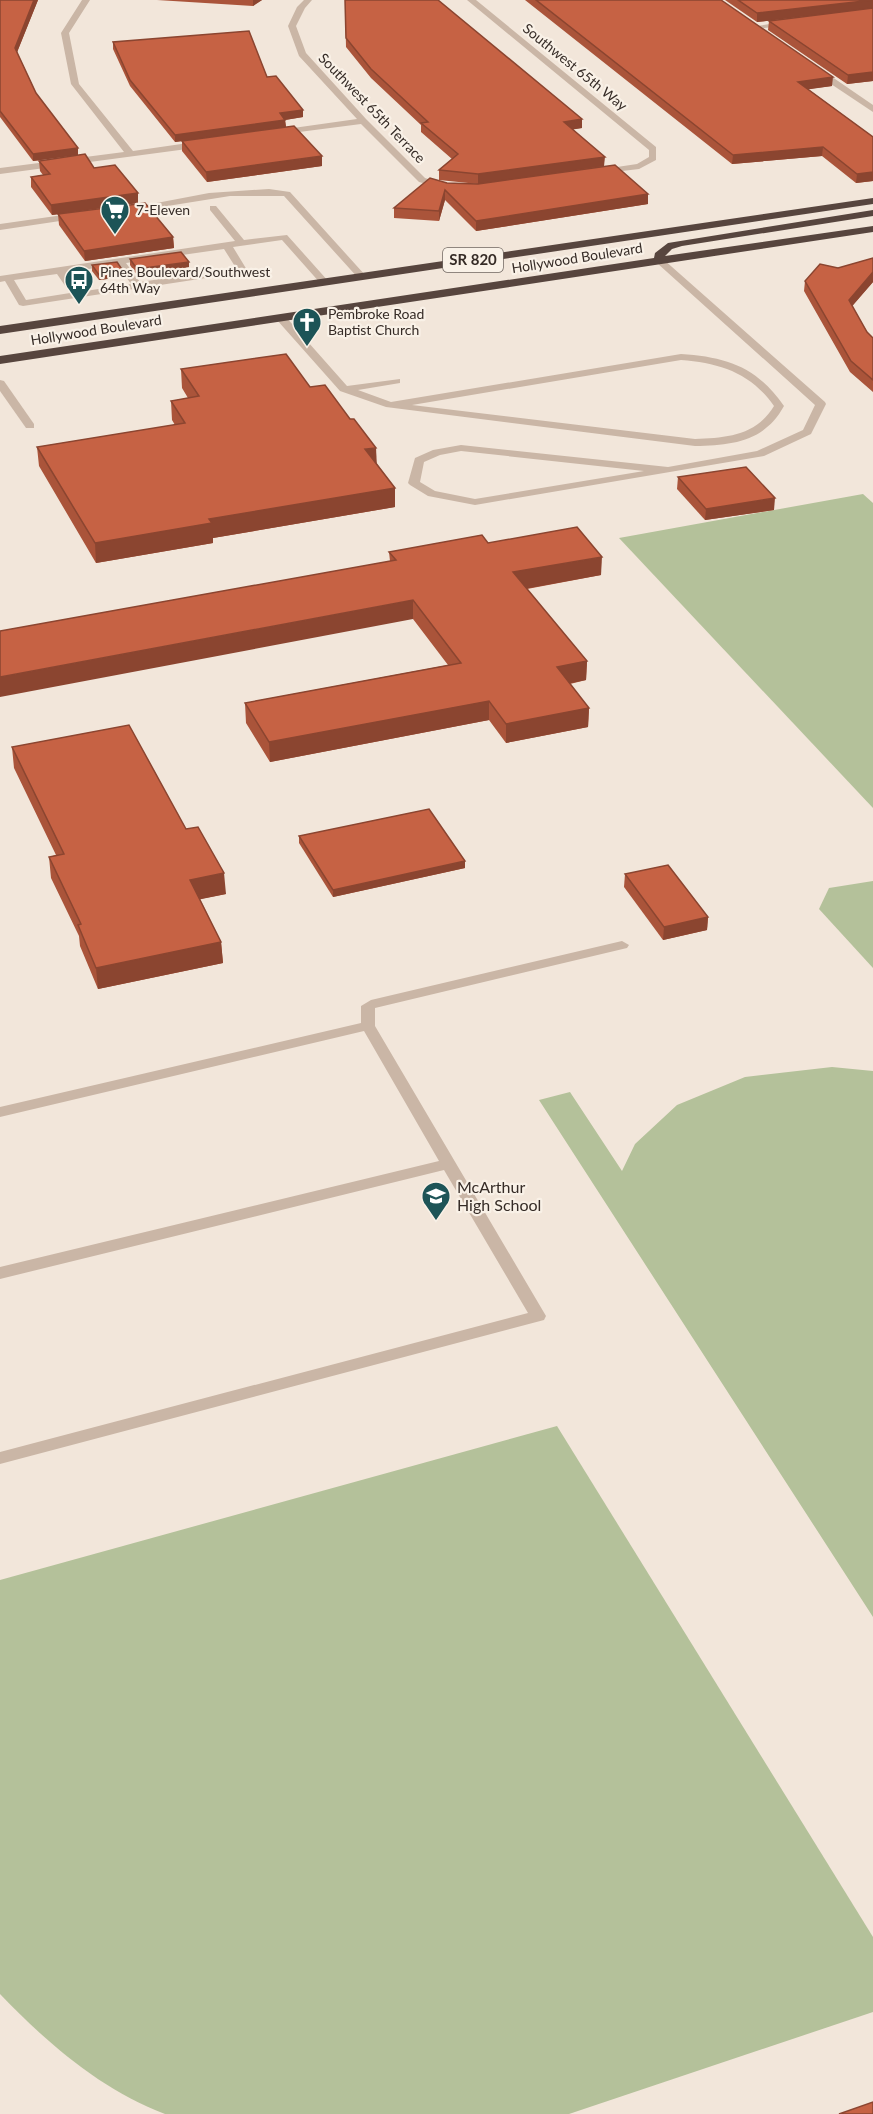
<svg xmlns="http://www.w3.org/2000/svg" width="873" height="2114" font-family="Lato,sans-serif">
<style>
.green{fill:#b4c19a}
.lines{fill:none;stroke-linecap:round;stroke-linejoin:round}
.minor{fill:#cab6a6;fill-rule:evenodd}
.highway{fill:#57453e;fill-rule:evenodd}
.wall{fill:#aa543a}
.shaded-wall{fill:#8b4530}
.building{fill:#c66244;stroke:#8b4530;stroke-width:1.5}
.labels{text-anchor:middle;stroke-width:4.5;stroke-linejoin:round;paint-order:stroke}
.far-street-label{font-size:14px;fill:#362c27;stroke:#f9f1e7}
.far-poi-label{font-size:14px;fill:#362c27;stroke:#f9f1e7;text-anchor:start}
.shield{fill:#f9f1e7;stroke:#706761;stroke-width:1.5}
.shield-label{font-size:15px;font-weight:bold;fill:#362c27}
.poi-label{font-size:16px;fill:#362c27;stroke:#f9f1e7;text-anchor:start}
</style>
<rect width="100%" height="100%" fill="#f2e6da"/>
<g class="green">
<path d="M863 494 873 503V808L619 538Z"/>
<path d="M873 881V968L819 909 829 888Z"/>
<path d="M832 1067 873 1071V1617L539 1100 570 1092 622 1171 635 1144 677 1105 745 1077Z"/>
<path d="M557 1426 873 1937V2012L569 2114H165C101 2090 47 2043 0 1994V1580Z"/>
</g>
<g class="lines">
<g class="minor">
<path d="M82 0H90L69 33 79 84 133 151 202 141 206 144 202 147 0 174V168L124 152 71 84 61 33Z"/>
<path d="M304 0H312L305 8 296 26 306 53 366 119 425 178 449 186V190L419 182 361 124 276 135V131L279 130 357 119 299 56 288 26 297 7Z"/>
<path d="M467 0H476L656 147V160L639 169 597 174V170L637 164 649 157V150Z"/>
<path d="M788 21H791V25L755 29 751 27Z"/>
<path d="M813 68H819L873 105V112L813 72Z"/>
<path d="M269 189 290 192 365 275V279H359L284 196H230L130 212 125 209 209 193Z"/>
<path d="M210 206H216L244 240 287 235 329 282 321 284 282 240 233 247 247 270 245 272 23 306 19 305 5 281 0 282V276L235 241 210 210ZM224 249 236 268 140 282 126 263ZM118 265 131 284 79 292 66 272ZM57 274 70 293 26 300 14 280Z"/>
<path d="M77 213 80 214V218L0 230V224Z"/>
<path d="M657 259H663L825 402 826 404 811 434 764 456 475 505 428 496 410 485 408 483 415 458 433 450 461 445 668 467 757 451 803 430 815 405 657 263ZM461 451 644 471 475 499 435 491 420 482 424 462 440 455Z"/>
<path d="M277 316H285L347 386 400 379V383L358 390 391 402 681 354C727 357 757 367 784 406 764 442 733 445 695 446L386 407 340 391 277 320ZM681 360C720 363 751 373 774 406 756 436 726 438 695 439L412 405Z"/>
<path d="M0 380 4 381 34 424V428H26L0 391Z"/>
<path d="M622 941 629 945 627 948 375 1008V1026L546 1316 544 1320 0 1464V1452L528 1313 444 1170 0 1279V1267L439 1161 364 1031 0 1117V1107L361 1023V1006L371 1000Z"/>
</g>
<g class="highway">
<path d="M873 198V204L0 334V326Z"/>
<path d="M873 210V216L682 246 672 249 665 256 873 226V232L0 364V356L654 258 655 253 668 243Z"/>
</g>
</g>
<g class="wall">
<path d="M0 0H38L17 52 36 93 78 155 33 161 0 117Z"/>
<path d="M157 0H262L253 6Z"/>
<path d="M345 0 582 128 573 129 604 166 648 204 476 231 445 200 439 221 394 218V208L447 183 478 184 439 180V170L452 159 421 132V125L371 78 346 47Z"/>
<path d="M525 0H721L832 86 808 89 873 137V181L856 183 822 156 732 164Z"/>
<path d="M725 0H873V81L847 84 768 30 769 21 814 15 757 22Z"/>
<path d="M113 42 267 77 303 117 285 120 286 127 175 142 130 86 113 49Z"/>
<path d="M182 141 322 166 207 182 182 151Z"/>
<path d="M39 161 94 168 138 193V203L52 215 31 187V177L43 175 40 171Z"/>
<path d="M58 214 173 237 174 248 85 261 59 225Z"/>
<path d="M873 258V282L852 306 867 332 873 338V392L850 372 804 291 805 281 838 268Z"/>
<path d="M130 259 189 267 137 275 130 265Z"/>
<path d="M92 265 123 277 99 280 92 271Z"/>
<path d="M181 369 310 387 377 464 395 488V507L213 538V543L96 563 39 466 37 447 175 425 172 420 171 401 188 398 182 388Z"/>
<path d="M678 477 774 510 705 520 677 489Z"/>
<path d="M488 543 601 575 527 589 587 661 586 680 570 684 589 708 588 727 506 743 489 720 270 762 246 723 245 703 448 665 413 619 390 561 389 552Z"/>
<path d="M12 747 186 829 226 894 200 899 221 942 223 963 98 989 80 946 79 936 51 878 49 857 56 855 14 768Z"/>
<path d="M299 836 465 868 333 897 299 843Z"/>
<path d="M625 874 708 917 707 930 663 940 624 887Z"/>
</g>
<g class="shaded-wall">
<path d="M34 0H38L16 55 15 48Z"/>
<path d="M253 0H262L253 6Z"/>
<path d="M873 0V8L757 22V13Z"/>
<path d="M873 72V81L847 84 848 75Z"/>
<path d="M833 77 832 86 797 91 798 82Z"/>
<path d="M303 110V117L285 120 286 127 175 142V135L280 113Z"/>
<path d="M582 119V128L564 131V122Z"/>
<path d="M823 147 822 156 732 164 733 155Z"/>
<path d="M78 148V155L33 161V154Z"/>
<path d="M322 156V166L207 182 206 172Z"/>
<path d="M605 157 604 166 478 184V174Z"/>
<path d="M873 172V181L856 183 857 174Z"/>
<path d="M445 190V200L439 221V211Z"/>
<path d="M138 193V203L52 215 51 205Z"/>
<path d="M648 194V204L476 231V221Z"/>
<path d="M173 237 174 248 85 261 84 251Z"/>
<path d="M189 262V267L137 275V269Z"/>
<path d="M123 271V277L99 280V275Z"/>
<path d="M873 272V282L848 311 849 300Z"/>
<path d="M376 448 377 467 365 449Z"/>
<path d="M395 488V507L213 538V543L96 563 95 543 209 519Z"/>
<path d="M775 498 774 510 705 520 706 509Z"/>
<path d="M602 557 601 575 513 591V572Z"/>
<path d="M413 600V619L0 697V677Z"/>
<path d="M587 661 586 680 557 686V667Z"/>
<path d="M489 701V720L270 762 269 742Z"/>
<path d="M589 708 588 727 506 743V724Z"/>
<path d="M465 861V868L333 897V890Z"/>
<path d="M224 873 226 894 192 901 190 880Z"/>
<path d="M708 917 707 930 663 940 664 927Z"/>
<path d="M221 942 223 963 98 989 96 968Z"/>
</g>
<g class="building">
<path d="M0 0H34L15 48 36 93 78 148 33 154 0 111Z"/>
<path d="M345 0H438L582 119 564 122 605 157 478 174 439 170 458 154 421 123 428 122 371 69 346 38Z"/>
<path d="M536 0H721L833 77 798 82 873 137V172L857 174 823 147 733 155Z"/>
<path d="M738 0H873L757 13Z"/>
<path d="M873 8V72L848 75 769 21Z"/>
<path d="M249 31 267 77 276 76 303 110 280 113 285 120 175 135 130 80 113 42Z"/>
<path d="M294 126 322 156 206 172 182 141Z"/>
<path d="M85 154 94 168 115 165 138 193 51 205 31 177 50 174 39 161Z"/>
<path d="M615 165 648 194 476 221 445 190 439 211 394 208 430 178 447 183 478 184Z"/>
<path d="M145 203 173 237 84 251 58 214Z"/>
<path d="M181 252 189 262 137 269 130 259Z"/>
<path d="M873 258V272L849 300 867 332 873 338V380L851 361 805 281 820 264 838 268Z"/>
<path d="M117 262 123 271 99 275 92 265Z"/>
<path d="M286 354 310 387 325 385 350 419H354L376 448 365 449 395 488 209 519 212 523 95 543 37 447 185 423 171 401 199 396 181 369Z"/>
<path d="M746 467 775 498 706 509 678 477Z"/>
<path d="M577 527 602 557 513 572 587 661 557 667 589 708 506 724 489 701 269 742 245 703 461 663 413 600 0 677V631L396 560 389 552 482 535 488 543Z"/>
<path d="M129 725 186 829 198 827 224 873 190 880 221 942 96 968 78 925 81 924 49 857 64 854 12 747Z"/>
<path d="M429 809 465 861 333 890 299 836Z"/>
<path d="M668 865 708 917 664 927 625 874Z"/>
<path d="M873 2102V2114H839Z"/>
</g>
<defs>
<g id="supermarket-pin" transform="scale(1.5)"><path d="M0 17L-7.5 6A9.5 9.5 0 1 1 7.5 6Z" fill="#1d5457" stroke="#f9f1e7"/><path d="M-6-5.5h2.5l.6 2H6L4.5 2H-2.5L-4.4-4H-6ZM-1.5 3.2a1.3 1.3 0 1 0 .1 0ZM3 3.2a1.3 1.3 0 1 0 .1 0Z" fill="#fff"/></g>
<g id="bus-pin" transform="scale(1.5)"><path d="M0 17L-7.5 6A9.5 9.5 0 1 1 7.5 6Z" fill="#1d5457" stroke="#f9f1e7"/><path d="M-5-6H5V4H4V6H2V4H-2V6H-4V4H-5ZM-3.5-4V0h7V-4ZM-3.5 1.2v1.5H-2V1.2ZM2 1.2v1.5H3.5V1.2Z" fill="#fff"/></g>
<g id="church-pin" transform="scale(1.5)"><path d="M0 17L-7.5 6A9.5 9.5 0 1 1 7.5 6Z" fill="#1d5457" stroke="#f9f1e7"/><path d="M-1.2-6h2.4v3.5h3.3v2.4h-3.3V6h-2.4V-.1h-3.3v-2.4h3.3Z" fill="#fff"/></g>
<g id="school-pin" transform="scale(1.5)"><path d="M0 17L-7.5 6A9.5 9.5 0 1 1 7.5 6Z" fill="#1d5457" stroke="#f9f1e7"/><path d="M0-5L7-2L0 1L-7-2ZM-4 1L0 2.5L4 1V4Q0 6-4 4Z" fill="#fff"/></g>
</defs>
<g fill-rule="evenodd">
<use href="#supermarket-pin" x="115" y="210"/>
<use href="#bus-pin" x="79" y="280"/>
<use href="#church-pin" x="307" y="322"/>
<use href="#school-pin" x="436" y="1196"/>
</g>
<g class="labels">
<g class="far-street-label">
<text transform="translate(575 67) rotate(39)" y="5">Southwest 65th Way</text>
<text transform="translate(372 108) rotate(46)" y="5">Southwest 65th Terrace</text>
<text transform="translate(577 258) rotate(-9)" y="5">Hollywood Boulevard</text>
<text transform="translate(96 330) rotate(-9)" y="5">Hollywood Boulevard</text>
</g>
<g class="far-poi-label">
<text x="136" y="215">7-Eleven</text>
<text x="100" y="277">Pines Boulevard/Southwest<tspan x="100" dy="16">64th Way</tspan></text>
<text x="328" y="319">Pembroke Road<tspan x="328" dy="16">Baptist Church</tspan></text>
</g>
<rect class="shield" x="443" y="248" width="60" height="24" rx="4.5"/>
<g class="shield-label">
<text x="473" y="265">SR 820</text>
</g>
<g class="poi-label">
<text x="457" y="1193">McArthur<tspan x="457" dy="18">High School</tspan></text>
</g>
</g>
</svg>
